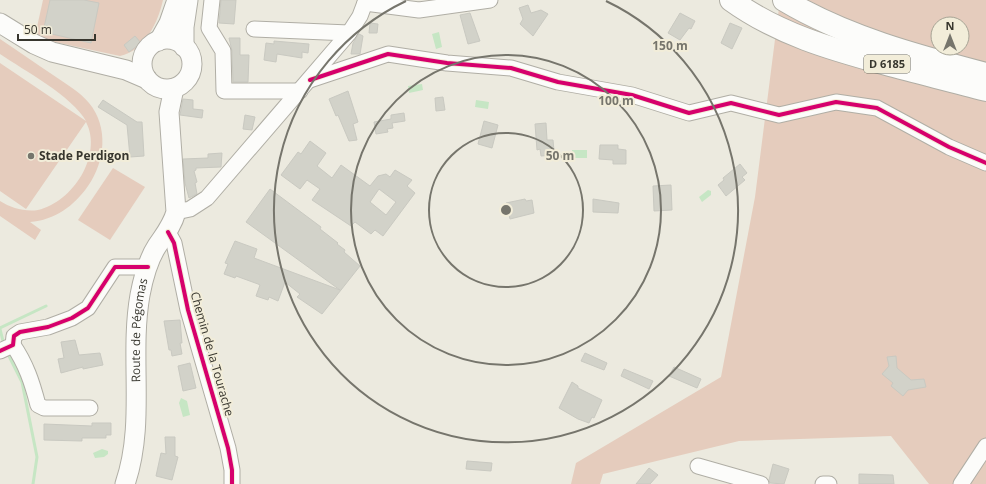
<svg xmlns="http://www.w3.org/2000/svg" width="986" height="484" font-family="'Open Sans',sans-serif">
<style>
.green{fill:#e5ccbd;fill-rule:evenodd}
.water{fill:#c6e6c4}
.lines{fill:none;stroke-linecap:round;stroke-linejoin:round}
.stream{stroke:#c6e6c4;stroke-width:3}
.building{fill:#d2d2c9;stroke:#c9c9c1;fill-rule:evenodd}
.minor-casing{stroke:#b0aea5;stroke-width:17}
.major-casing{stroke:#b0aea5;stroke-width:21}
.highway-casing{stroke:#b0aea5;stroke-width:24}
.minor{stroke:#fcfcfa;stroke-width:15}
.major{stroke:#fcfcfa;stroke-width:19}
.highway{stroke:#fcfcfa;stroke-width:22}
.cycleway-casing{stroke:#f2edd9;stroke-width:6}
.cycleway{stroke:#d6006c;stroke-width:4}
.ring{fill:none;stroke:#76756c;stroke-width:2}
.poi-dot{fill:#76756c;stroke:#f2edd9;stroke-width:1.5}
.labels{text-anchor:middle;stroke-width:4;stroke-linejoin:round;paint-order:stroke}
.shield{fill:#f2edd9;stroke:#6f6d61;stroke-width:1}
.shield-label{font-size:11px;font-weight:bold;fill:#37362e}
.poi-label{font-size:12px;font-weight:bold;fill:#37362e;stroke:#f2edd9;text-anchor:start}
.street-label{font-size:12px;fill:#37362e;stroke:#f2edd9}
.centre{fill:#76756c;stroke:#f2edd9;stroke-width:2}
.ring-label{font-size:12px;text-anchor:middle;font-weight:bold;fill:#76756c;stroke:#f2edd9;stroke-width:4;stroke-linejoin:round;paint-order:stroke}
</style>
<rect width="100%" height="100%" fill="#eceadf"/>
<g class="green">
<path d="M43 0H163C158 23 144 51 120 56L50 41 35 36Z"/>
<path d="M780 0H986V484H929L891 436 739 441 603 474 600 484H571L576 463 721 377 755 197ZM938 24H962V48H938Z"/>
<path d="M0 39C18 51 35 63 53 75 66 84 79 91 89 103 109 127 105 162 88 186 74 206 55 220 30 222L41 230 35 240 0 216V201C11 208 25 212 38 210 73 202 103 155 86 122L26 209 0 191V63L86 121C72 96 25 71 0 54Z"/>
<path d="M113 168 145 187 110 240 78 220Z"/>
</g>
<g class="water">
<path d="M439 32 442 47 436 49 432 34Z"/>
<path d="M422 84 423 90 409 93 408 86Z"/>
<path d="M476 100 489 102 488 109 475 107Z"/>
<rect x="572" y="150" width="15" height="8"/>
<path d="M708 190 711 191V195L702 202 699 197Z"/>
<path d="M181 398 187 401 190 415 183 417 179 403Z"/>
<path d="M102 449 108 451V454L104 457 95 458 93 453Z"/>
</g>
<g class="lines">
<g class="stream">
<path d="M0 328 46 306"/>
<path d="M0 329 4 345"/>
<path d="M7 352 22 382 37 457 33 484"/>
</g>
</g>
<g class="building">
<path d="M50 0H84L99 3 91 43 43 32Z"/>
<path d="M221 0H236L234 24 219 23Z"/>
<path d="M528 5 531 13 541 10 548 14 533 36 520 24 523 19 519 8Z"/>
<path d="M470 13 480 41 468 44 460 15Z"/>
<path d="M680 13 695 21 691 29 689 28 680 40 668 33Z"/>
<path d="M370 23 378 24 377 33H369Z"/>
<path d="M730 23 742 28 732 49 721 43Z"/>
<path d="M359 34 363 36 360 54H351L353 43Z"/>
<path d="M135 36 141 43 129 52 124 45Z"/>
<path d="M229 38H240V55H249L248 82H233L232 51Z"/>
<path d="M274 41 309 44 308 53 302 52V58L277 54 276 62 264 60 266 43 274 44Z"/>
<path d="M348 91 358 122 353 124 357 140 349 141 338 115 336 116 329 99Z"/>
<path d="M443 97 445 110 436 111 435 98Z"/>
<path d="M183 99 193 100V109L203 110 202 118 180 115Z"/>
<path d="M103 100 137 122H142L144 156 130 157 127 125 98 107Z"/>
<path d="M404 113 405 121 392 123 393 128 387 129 388 132 376 134 374 122 391 119V115Z"/>
<path d="M245 115 255 117 252 130 243 129Z"/>
<path d="M484 121 498 125 492 148 478 144Z"/>
<path d="M546 123 547 140H553L554 151 553 155 541 156 540 149 537 150 535 124Z"/>
<path d="M310 141 326 153 317 166 332 178 341 165 370 186 378 176 386 174 390 177 395 170 412 180 407 186 415 193 383 236 375 230 371 234 355 222 351 226 312 200 320 189 307 180 300 189 281 175 298 152 301 154ZM379 189 396 202 386 215 370 202Z"/>
<path d="M600 145H618V149L626 150V164H613V160L599 159Z"/>
<path d="M222 153 221 167 196 168V170L194 171 197 182 195 183 197 194 189 198 185 183 183 159 208 158V154Z"/>
<path d="M740 164 747 173 742 177 745 180 726 196 718 185 724 180 723 178Z"/>
<path d="M671 185 672 210 654 211 653 186Z"/>
<path d="M270 189 321 227 320 229 338 243 337 244 345 250 344 252 360 266 322 314 297 297 300 294 285 282 278 301 269 297 268 300 256 296 260 285 258 284 236 276 235 278 224 274 228 264 225 263 235 241 257 249 254 258 340 290 246 222Z"/>
<path d="M525 199 526 201 532 200 534 213 510 219 506 203Z"/>
<path d="M593 199 619 203 618 213 593 212Z"/>
<path d="M180 320 182 343H180L182 354 172 356 171 350H169L164 321Z"/>
<path d="M75 340 79 355 100 353 103 365 83 369V367L61 373 58 359 64 358 61 342Z"/>
<path d="M585 353 607 363 604 370 581 361Z"/>
<path d="M896 356 897 368 911 380 924 379 926 387 908 390 903 396 891 386 893 383 882 374 889 366 887 357Z"/>
<path d="M190 363 196 388 183 391 178 366Z"/>
<path d="M674 367 701 379 697 388 669 376Z"/>
<path d="M624 369 653 381 649 389 621 376Z"/>
<path d="M572 382 578 386V388L602 400 594 418 592 417 589 423 578 419 559 408Z"/>
<path d="M92 423H111V435H106V438H82V441L44 440V424L92 426Z"/>
<path d="M165 437H175V456L178 457 172 480 156 476 161 453 166 454Z"/>
<path d="M467 461 492 463 491 471 466 469Z"/>
<path d="M773 464 789 469 784 484 770 483 769 480Z"/>
<path d="M649 468 658 475 650 484H636Z"/>
<path d="M859 474 893 475 894 484H859Z"/>
</g>
<g class="lines">
<g class="minor-casing">
<g id="minor">
<path d="M212 0 209 28 223 51 224 91H300"/>
<path d="M365 3 419 10 490 0"/>
<path d="M254 29 349 33"/>
<path d="M310 80 388 54 447 63 511 68 558 82 632 95 689 113 731 103 779 115 836 102 877 108 949 147 986 163"/>
<path d="M176 212 190 209 207 198 349 33 360 16 366 0"/>
<path d="M168 232 174 243 188 310 228 448 232 470V484"/>
<path d="M13 345C26 364 32 382 38 405L44 408H90"/>
<path d="M0 351 13 345 14 336 20 332 48 327 72 318 88 308 115 267H148"/>
<path d="M698 466 761 484"/>
<path d="M823 484H829"/>
<path d="M961 484 986 446"/>
</g>
</g>
<g class="major-casing">
<g id="major">
<path d="M0 23 34 44 52 52 126 70 147 79"/>
<circle cx="167" cy="64" r="25"/>
<path d="M159 41 169 23 177 0"/>
<path d="M184 47V27L188 0"/>
<path id="s1" d="M125 484C146 423 129 357 140 295 143 279 148 260 157 246 165 234 172 226 176 212L169 112 174 88"/>
</g>
</g>
<g class="highway-casing">
<g id="highway">
<path d="M731 0C778 34 831 49 886 64 919 73 953 81 986 90"/>
<path d="M784 0C846 37 917 56 986 74"/>
</g>
</g>
<use href="#minor" class="minor"/>
<use href="#major" class="major"/>
<use href="#highway" class="highway"/>
<g class="cycleway-casing">
<g id="cycleway">
<path d="M310 80 388 54 447 63 511 68 558 82 632 95 689 113 731 103 779 115 836 102 877 108 949 147 986 163"/>
<path d="M168 232 174 243 188 310 228 448 232 470V484"/>
<path d="M0 351 13 345 14 336 20 332 48 327 72 318 88 308 115 267H148"/>
</g>
</g>
<use href="#cycleway" class="cycleway"/>
</g>
<g class="ring">
<circle cx="506" cy="210" r="77"/>
<circle cx="506" cy="210" r="155"/>
<path d="M606 1A232 232 0 1 1 406 1"/>
</g>
<circle class="poi-dot" cx="31" cy="156" r="4"/>
<g class="labels">
<rect class="shield" x="864" y="55" width="46" height="18" rx="3"/>
<g class="shield-label">
<text x="887" y="68">D 6185</text>
</g>
<g class="poi-label">
<text x="39" y="160">Stade Perdigon</text>
</g>
<g class="street-label">
<text dy="4" stroke="none"><textPath href="#s1" startOffset="155">Route de Pégomas</textPath></text>
<text transform="translate(212 354) rotate(74)" y="4">Chemin de la Tourache</text>
</g>
</g>
<circle cx="506" cy="210" r="6" class="centre"/>
<g class="ring-label">
<text x="670" y="50">150 m</text>
<text x="616" y="105">100 m</text>
<text x="560" y="160">50 m</text>
</g>
<g transform="translate(950 36)"><circle r="19" fill="#f2edd9" stroke="#a7a495"/>
<path d="M0-3L7 15L0 10L-7 15Z" fill="#76756c"/>
<text y="-6" font-size="11" font-weight="bold" text-anchor="middle" fill="#37362e">N</text>
</g>
<path d="M18 34v6h77v-6" fill="none" stroke="#37362e" stroke-width="2"/>
<text x="24" y="34" font-size="12" fill="#37362e" stroke="#f2edd9" stroke-width="3" paint-order="stroke">50 m</text>
</svg>
